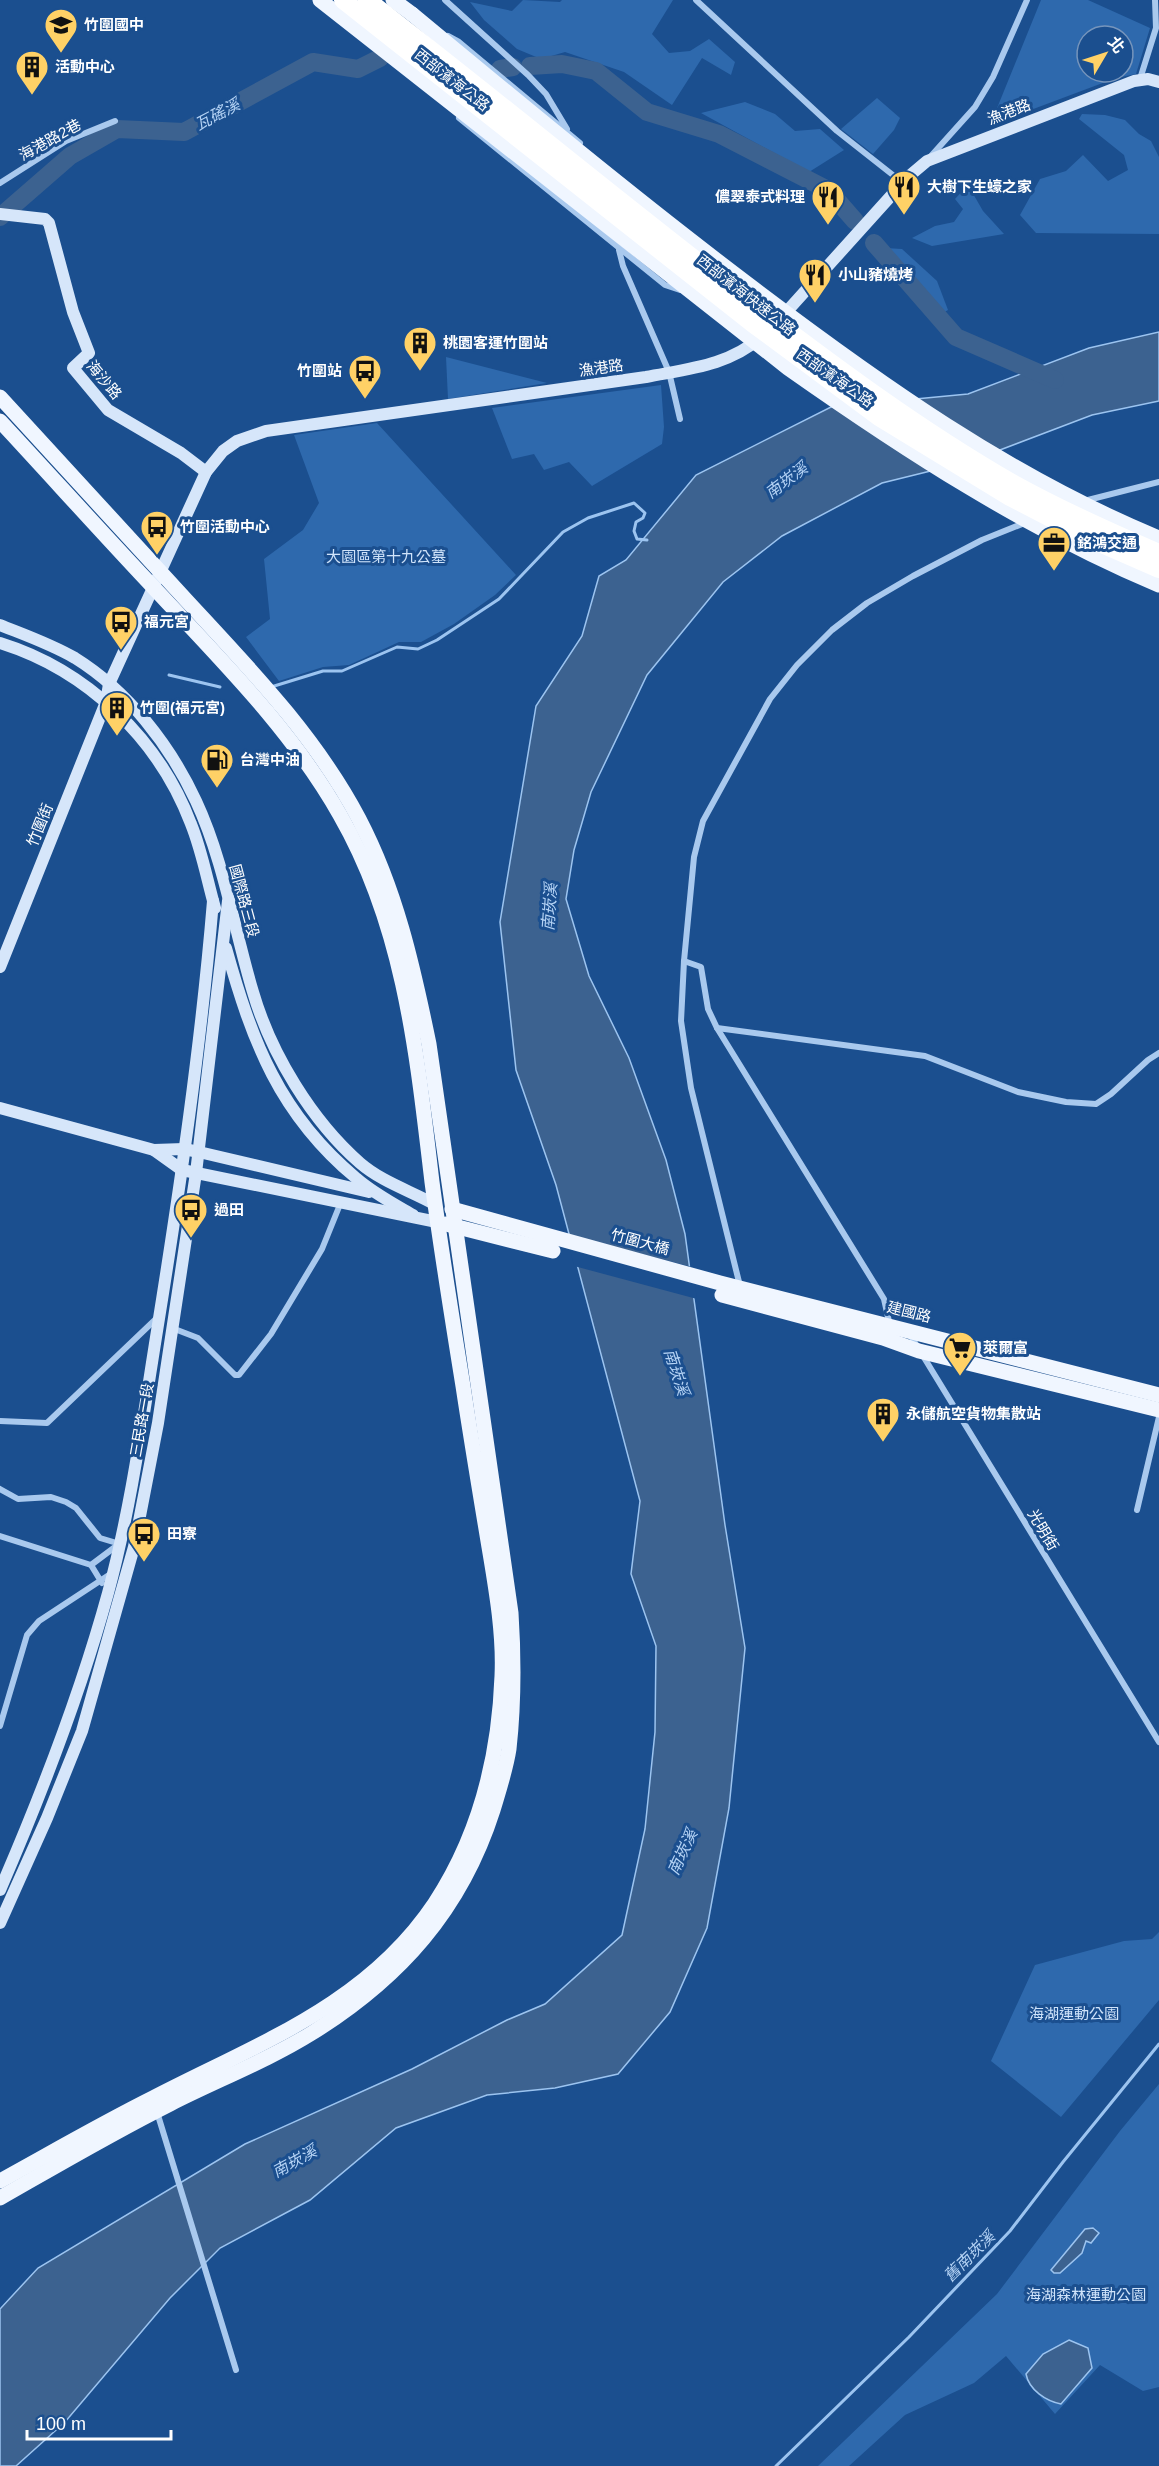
<svg xmlns="http://www.w3.org/2000/svg" width="1159" height="2466" font-family="Helvetica,'Noto Sans TC',sans-serif">
<style>
.green{fill:#2e69ad;fill-rule:evenodd}
.water{fill:#3c6290;stroke:#9cc4f0;stroke-width:1.5}
.pier{fill:#1b4f8f}
.lines{fill:none;stroke-linecap:round;stroke-linejoin:round}
.stream{stroke:#9cc4f0;stroke-width:3}
.river{stroke:#3c6290;stroke-width:18}
.street{stroke:#a9c9ee;stroke-width:6}
.secondary{stroke:#d6e6fa;stroke-width:12}
.primary{stroke:#f0f6ff;stroke-width:15}
.primary-bridge{stroke:#f0f6ff;stroke-width:15}
.highway-bridge{stroke:#fff;stroke-width:18}
.labels{text-anchor:middle;stroke-width:6;stroke-linejoin:round;paint-order:stroke}
.poi-label{font-size:15px;font-weight:bold;fill:#fff;stroke:#1b4f8f;text-anchor:start}
.street-label{font-size:15px;fill:#fff;stroke:#1b4f8f}
.park-label{font-size:15px;fill:#cfe3fa;stroke:#1b4f8f}
.water-label{font-size:16px;font-style:italic;fill:#b5d3f5;stroke:#1b4f8f}
</style>
<rect width="100%" height="100%" fill="#1b4f8f"/>
<g class="green">
<path d="M523 0 560 2 562 0H673L652 34 669 53 690 51 709 39 735 62 731 75 702 58 672 105 624 72 565 52 541 59 517 49 484 20 470 2 512 11Z"/>
<path d="M1041 0H1088L1150 28 1136 74 1116 78 1004 120 995 113ZM1087 36H1123V72H1087Z"/>
<path d="M877 98 900 118 894 130 873 154 841 129Z"/>
<path d="M745 102 775 114 795 131 820 129 844 150 809 172 701 113Z"/>
<path d="M1082 114 1105 115 1125 120 1139 134 1151 141 1159 157V234L1036 233 1020 215 1040 179 1066 171 1083 155 1108 181 1128 170 1124 155 1079 119Z"/>
<path d="M968 185 983 211 1004 234 932 246 912 238 935 226 954 222 963 209 955 199Z"/>
<path d="M885 248 902 249 937 281 948 310 941 314Z"/>
<path d="M446 357 547 383 448 399Z"/>
<path d="M661 385 664 427 662 444 592 486 569 462 544 470 534 454 512 459 492 408Z"/>
<path d="M377 423 516 575 495 595 454 624 421 642H399L349 665 323 667 279 681 246 637 270 619 264 559 303 530 319 503 294 435Z"/>
<path d="M1159 1932V2000L1061 2117 991 2061 1035 1965 1124 1941 1152 1939Z"/>
<path d="M1159 2084V2387L1143 2391 1100 2365 1055 2414 1006 2356 974 2383 905 2415 849 2466H818L997 2294 1120 2131Z"/>
</g>
<g class="water">
<path d="M1159 332V401L1092 415 971 461 882 483 782 536 723 582 647 675 591 792 574 850 566 899 589 976 629 1058 666 1160 685 1234 725 1525 745 1648 729 1808 707 1928 670 2012 618 2074 555 2088 487 2095 396 2128 310 2200 220 2248 170 2298 65 2422 16 2466H0V2309L38 2268 245 2144 412 2069 507 2020 545 2004 622 1935 645 1829 655 1732 656 1646 631 1574 640 1501 556 1185 516 1070 500 922 536 706 582 636 599 576 626 560 696 475 831 407 968 394 1089 348Z"/>
<path d="M1093 2228 1099 2233 1091 2243 1086 2241 1082 2253 1060 2273H1054L1051 2270 1085 2229Z"/>
<path d="M1069 2340 1088 2348 1092 2368 1061 2404C1046 2401 1029 2390 1026 2374L1043 2354Z"/>
</g>
<path class="pier" d="M566 1234 692 1267 697 1299 574 1266Z"/>
<g class="lines">
<g class="stream">
<path d="M169 675 220 687"/>
<path d="M271 687 323 671H342L397 647 418 649 437 640 499 599 563 532 588 518 634 503 645 513 643 518 636 522 634 531 637 539 647 540"/>
<path d="M776 2466 909 2337 1010 2231 1063 2162 1159 2044"/>
</g>
<g class="river">
<path d="M530 66 562 64 596 71 647 112 719 134 828 190 855 221"/>
<path d="M500 69 513 67"/>
<path d="M0 217 70 156 117 129 184 132 313 62 358 69 380 58"/>
<path d="M874 243 956 337 1055 380"/>
</g>
<g class="street">
<path d="M445 0 528 75 546 94 567 129"/>
<path d="M696 0 837 131 903 183"/>
<path d="M448 36 459 42 580 143"/>
<path d="M1140 79 1156 28 1155 0"/>
<path d="M459 118 665 285 680 290"/>
<path d="M931 156 975 107 993 77 1027 0"/>
<path d="M0 183 66 141 115 121"/>
<path d="M619 250 623 266 669 372 680 419"/>
<path d="M1084 501 1159 482"/>
<path d="M684 961 701 967 708 1009 717 1028 884 1299 890 1326"/>
<path d="M717 1028 925 1056 1018 1092 1066 1102 1096 1104 1111 1094 1148 1060 1159 1053"/>
<path d="M740 1286 691 1088 681 1021 684 961 694 857 703 821 770 699 797 665 832 630 867 603 913 576 982 540 1027 522"/>
<path d="M172 1328 198 1338 235 1375H239L271 1334 322 1249 341 1202"/>
<path d="M909 1333 1159 1742"/>
<path d="M0 1421 47 1423 158 1317"/>
<path d="M0 1489 18 1499 51 1497 66 1502 76 1508 100 1538 120 1544"/>
<path d="M1137 1510 1159 1417"/>
<path d="M0 1536 91 1565 102 1583"/>
<path d="M91 1565 119 1544"/>
<path d="M0 1726 27 1635 39 1621 112 1573"/>
<path d="M157 2112 236 2370"/>
</g>
<g class="secondary">
<path d="M0 214 45 219 49 223 73 312 89 353 73 368 108 410 181 453 206 472"/>
<path d="M780 319 908 177 927 161 1134 81 1148 79 1159 82"/>
<path d="M0 625C25 635 51 644 75 658 128 691 170 745 196 801 224 861 234 929 253 992 271 1054 312 1121 360 1163 382 1182 411 1191 436 1205"/>
<path d="M0 643C87 670 159 739 191 824 202 851 207 880 215 908"/>
<path d="M226 948C252 1041 279 1114 356 1178 373 1193 394 1204 413 1215"/>
<path d="M0 967 106 702 109 684 206 472 223 451 237 441 266 431 646 377C686 369 729 366 761 337"/>
<path d="M0 1108 154 1150 184 1149 199 1152 369 1192"/>
<path d="M154 1150 182 1170 437 1222"/>
<path d="M0 1890C42 1793 80 1695 108 1593 131 1508 143 1418 157 1331 180 1188 201 1045 213 901"/>
<path d="M0 1923 47 1818 82 1731 134 1547 158 1423 196 1173 228 901"/>
</g>
<g class="primary">
<path d="M393 0 412 14"/>
<path d="M0 397C63 465 125 534 188 602 250 669 316 737 359 819 396 890 413 966 429 1044L511 1613C514 1659 514 1703 509 1749 506 1769 499 1790 493 1810 461 1910 400 1978 312 2033 267 2061 217 2080 170 2104 112 2133 56 2166 0 2198"/>
<path d="M0 421C52 477 103 534 155 589 221 660 292 730 340 815 405 928 417 1056 432 1182 441 1250 452 1318 463 1386 471 1439 480 1493 489 1547 496 1589 504 1634 502 1676 499 1756 479 1836 435 1903 367 2005 257 2044 153 2098 101 2124 51 2153 0 2181"/>
<path d="M452 1209 720 1283 1159 1395"/>
<path d="M446 1224 553 1251"/>
<path d="M722 1295 883 1338 919 1351 1159 1410"/>
</g>
<g class="primary-bridge">
<path d="M320 0 788 368C906 451 1026 529 1159 585"/>
<path d="M412 14C523 106 634 198 749 285 877 382 1010 477 1159 538"/>
</g>
<g class="highway-bridge">
<path d="M343 0 752 323 879 417 1010 497 1095 541 1159 569"/>
<path d="M367 0C493 97 615 199 742 296 830 363 918 429 1014 484 1061 510 1110 532 1159 553"/>
</g>
</g>
<defs>
<g id="school-pin" transform="scale(1.725)"><path d="M0 17L-7.5 6A9.5 9.5 0 1 1 7.5 6Z" fill="#ffd166" stroke="#1b4f8f"/><path d="M0-5L7-2L0 1L-7-2ZM-4 1L0 2.5L4 1V4Q0 6-4 4Z" fill="#111"/></g>
<g id="building-pin" transform="scale(1.725)"><path d="M0 17L-7.5 6A9.5 9.5 0 1 1 7.5 6Z" fill="#ffd166" stroke="#1b4f8f"/><path d="M-4-6H4V6H1V3H-1V6H-4ZM-2.5-4.3h1.7v1.8h-1.7ZM.8-4.3h1.7v1.8H.8ZM-2.5-1h1.7V.8h-1.7ZM.8-1h1.7V.8H.8Z" fill="#111"/></g>
<g id="restaurant-pin" transform="scale(1.725)"><path d="M0 17L-7.5 6A9.5 9.5 0 1 1 7.5 6Z" fill="#ffd166" stroke="#1b4f8f"/><path d="M-5-6h1v4h1v-4h1v4h1v-4h1v5L-1.5 .5V6h-2V.5L-5-1ZM5-6V6H3V1.5H1.5Q1.5-4 5-6Z" fill="#111"/></g>
<g id="bus-pin" transform="scale(1.725)"><path d="M0 17L-7.5 6A9.5 9.5 0 1 1 7.5 6Z" fill="#ffd166" stroke="#1b4f8f"/><path d="M-5-6H5V4H4V6H2V4H-2V6H-4V4H-5ZM-3.5-4V0h7V-4ZM-3.5 1.2v1.5H-2V1.2ZM2 1.2v1.5H3.5V1.2Z" fill="#111"/></g>
<g id="office-pin" transform="scale(1.725)"><path d="M0 17L-7.5 6A9.5 9.5 0 1 1 7.5 6Z" fill="#ffd166" stroke="#1b4f8f"/><path d="M-6-3h4V-5.5h4V-3h4V5H-6ZM-1-4.5V-3h2v-1.5ZM-6 0V1H6V0Z" fill="#111"/></g>
<g id="fuel-pin" transform="scale(1.725)"><path d="M0 17L-7.5 6A9.5 9.5 0 1 1 7.5 6Z" fill="#ffd166" stroke="#1b4f8f"/><path d="M-5.5-6h7V0h2V4h1.3V-2.5L3-4.5l.8-.8L6-3V5H2.5V1h-1V6h-7ZM-4.2-4.7v3.2H.2V-4.7Z" fill="#111"/></g>
<g id="supermarket-pin" transform="scale(1.725)"><path d="M0 17L-7.5 6A9.5 9.5 0 1 1 7.5 6Z" fill="#ffd166" stroke="#1b4f8f"/><path d="M-6-5.5h2.5l.6 2H6L4.5 2H-2.5L-4.4-4H-6ZM-1.5 3.2a1.3 1.3 0 1 0 .1 0ZM3 3.2a1.3 1.3 0 1 0 .1 0Z" fill="#111"/></g>
</defs>
<g fill-rule="evenodd">
<use href="#school-pin" x="61" y="25"/>
<use href="#building-pin" x="32" y="67"/>
<use href="#restaurant-pin" x="904" y="187"/>
<use href="#restaurant-pin" x="828" y="197"/>
<use href="#restaurant-pin" x="815" y="275"/>
<use href="#building-pin" x="420" y="343"/>
<use href="#bus-pin" x="365" y="371"/>
<use href="#bus-pin" x="157" y="527"/>
<use href="#office-pin" x="1054" y="543"/>
<use href="#bus-pin" x="121" y="622"/>
<use href="#building-pin" x="117" y="708"/>
<use href="#fuel-pin" x="217" y="760"/>
<use href="#bus-pin" x="191" y="1210"/>
<use href="#supermarket-pin" x="960" y="1348"/>
<use href="#building-pin" x="883" y="1414"/>
<use href="#bus-pin" x="144" y="1534"/>
</g>
<g class="labels">
<g class="poi-label">
<text x="84" y="30">竹圍國中</text>
<text x="55" y="72">活動中心</text>
<text x="927" y="192">大樹下生蠔之家</text>
<text x="805" y="202" text-anchor="end">儂翠泰式料理</text>
<text x="838" y="280">小山豬燒烤</text>
<text x="443" y="348">桃園客運竹圍站</text>
<text x="342" y="376" text-anchor="end">竹圍站</text>
<text x="180" y="532">竹圍活動中心</text>
<text x="1077" y="548">銘鴻交通</text>
<text x="144" y="627">福元宮</text>
<text x="140" y="713">竹圍(福元宮)</text>
<text x="240" y="765">台灣中油</text>
<text x="214" y="1215">過田</text>
<text x="983" y="1353">萊爾富</text>
<text x="906" y="1419">永儲航空貨物集散站</text>
<text x="167" y="1539">田寮</text>
</g>
<g class="street-label">
<text transform="translate(452 80) rotate(38)" y="5">西部濱海公路</text>
<text transform="translate(1009 112) rotate(-21)" y="5">漁港路</text>
<text transform="translate(50 140) rotate(-29)" y="5">海港路2巷</text>
<text transform="translate(746 295) rotate(38)" y="5">西部濱海快速公路</text>
<text transform="translate(601 368) rotate(-8)" y="5">漁港路</text>
<text transform="translate(835 378) rotate(35)" y="5">西部濱海公路</text>
<text transform="translate(104 380) rotate(50)" y="5">海沙路</text>
<text transform="translate(40 825) rotate(-68)" y="5">竹圍街</text>
<text transform="translate(244 901) rotate(75)" y="5">國際路三段</text>
<text transform="translate(640 1242) rotate(15)" y="5">竹圍大橋</text>
<text transform="translate(909 1312) rotate(14)" y="5">建國路</text>
<text transform="translate(142 1420) rotate(-80)" y="5">三民路一段</text>
<text transform="translate(1043 1530) rotate(59)" y="5">光明街</text>
</g>
<g class="park-label">
<text x="386" y="562">大園區第十九公墓</text>
<text x="1074" y="2019">海湖運動公園</text>
<text x="1086" y="2300">海湖森林運動公園</text>
</g>
<g class="water-label">
<text transform="translate(217 114) rotate(-28)" y="6">瓦磘溪</text>
<text transform="translate(786 480) rotate(-37)" y="6">南崁溪</text>
<text transform="translate(549 907) rotate(-86)" y="6">南崁溪</text>
<text transform="translate(677 1372) rotate(72)" y="6">南崁溪</text>
<text transform="translate(682 1852) rotate(-65)" y="6">南崁溪</text>
<text transform="translate(294 2161) rotate(-29)" y="6">南崁溪</text>
<text transform="translate(969 2256) rotate(-45)" y="6">舊南崁溪</text>
</g>
</g>
<g transform="translate(1105 54) rotate(51)"><circle r="28" fill="#1b4f8f" stroke="#7695bc" stroke-width="1.5"/>
<path d="M0-4.5L10 22L0 15L-10 22Z" fill="#ffd166"/>
<text y="-9" font-size="16" font-weight="bold" text-anchor="middle" fill="#ffffff">北</text>
</g>
<path d="M27 2430v9h144v-9" fill="none" stroke="#ffffff" stroke-width="3"/>
<text x="36" y="2430" font-size="18" fill="#ffffff" stroke="#1b4f8f" stroke-width="4.5" paint-order="stroke">100 m</text>
</svg>
